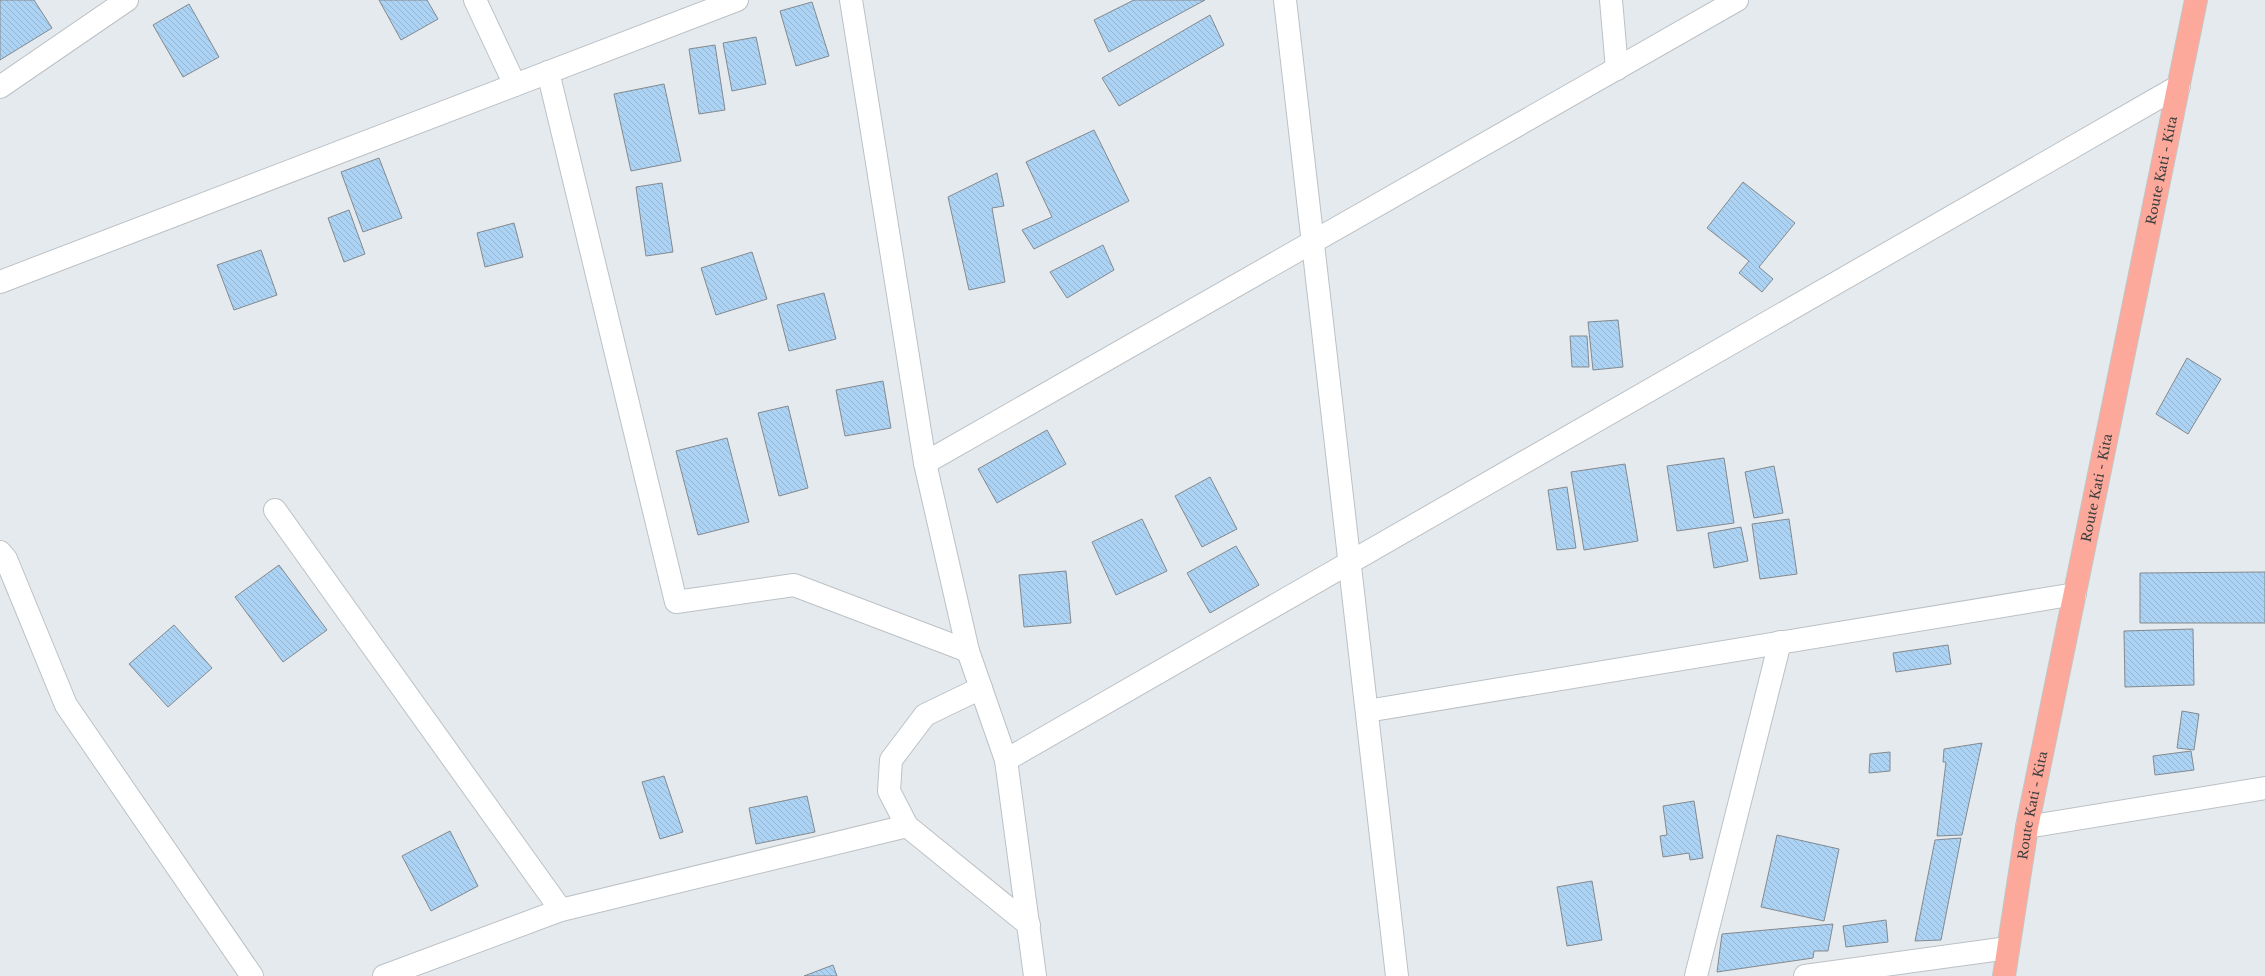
<svg xmlns="http://www.w3.org/2000/svg" width="2265" height="976" font-family="'Libre Baskerville',serif">
<style>
.building{fill:url(#building-back-hatch);stroke:#84898d}
.lines{fill:none;stroke-linecap:round;stroke-linejoin:round}
.minor-casing{stroke:#bcc1c5;stroke-width:24}
.primary-casing{stroke:#c4c5c5;stroke-width:24}
.minor{stroke:#fff;stroke-width:22}
.primary{stroke:#fca99b;stroke-width:22}
.labels{text-anchor:middle;stroke-width:3;stroke-linejoin:round;paint-order:stroke}
.street-label{font-size:13px;fill:#3b3d3e;stroke:#f2f7fc}
</style>
<defs>
<pattern id="building-back-hatch" width="6" height="6" patternUnits="userSpaceOnUse"><rect width="6" height="6" fill="#acd3f4"/><path d="M-1 5l2 2M0 0l6 6M5-1l2 2" fill="none" stroke="#95b6d2"/></pattern>
</defs>
<rect width="100%" height="100%" fill="#e5eaee"/>
<g class="building">
<path d="M0 0H34L52 28 0 60Z"/>
<path d="M379 0H427L438 19 401 40Z"/>
<path d="M1134 0H1205L1109 52 1094 20Z"/>
<path d="M812 2 829 56 796 66 780 11Z"/>
<path d="M189 4 219 57 183 77 153 25Z"/>
<path d="M1210 15 1224 45 1119 106 1102 78Z"/>
<path d="M756 37 766 84 732 91 723 43Z"/>
<path d="M715 45 725 110 699 114 689 49Z"/>
<path d="M664 84 681 161 631 171 614 94Z"/>
<path d="M1094 130 1129 201 1034 249 1022 230 1052 217 1026 162Z"/>
<path d="M379 158 402 218 363 232 341 172Z"/>
<path d="M997 173 1004 206 992 208 1005 282 969 290 948 197Z"/>
<path d="M1743 182 1795 223 1759 267 1773 279 1762 292 1739 273 1749 261 1707 228Z"/>
<path d="M662 183 673 252 646 256 636 187Z"/>
<path d="M349 210 365 254 344 262 328 218Z"/>
<path d="M514 223 523 257 485 267 477 233Z"/>
<path d="M1103 245 1114 270 1067 298 1050 272Z"/>
<path d="M261 250 277 295 234 310 217 265Z"/>
<path d="M752 252 767 299 716 315 701 268Z"/>
<path d="M824 293 836 339 789 351 777 305Z"/>
<path d="M1618 320 1623 367 1593 370 1588 322Z"/>
<path d="M1570 336H1587L1589 367H1572Z"/>
<path d="M2187 358 2221 379 2188 434 2156 414Z"/>
<path d="M883 381 891 428 845 436 836 390Z"/>
<path d="M788 406 808 488 779 496 758 413Z"/>
<path d="M1047 430 1066 464 997 503 978 469Z"/>
<path d="M727 438 749 522 698 535 676 451Z"/>
<path d="M1724 458 1734 523 1677 531 1667 466Z"/>
<path d="M1625 464 1638 541 1584 550 1571 472Z"/>
<path d="M1774 466 1783 513 1754 518 1745 472Z"/>
<path d="M1210 477 1237 529 1202 547 1175 496Z"/>
<path d="M1567 487 1576 548 1557 550 1548 490Z"/>
<path d="M1142 519 1167 571 1116 595 1092 542Z"/>
<path d="M1789 519 1797 574 1760 579 1752 524Z"/>
<path d="M1741 527 1748 561 1714 568 1708 533Z"/>
<path d="M1236 546 1259 585 1210 613 1187 573Z"/>
<path d="M279 565 327 630 283 662 235 597Z"/>
<path d="M1066 571 1071 623 1024 627 1019 575Z"/>
<path d="M2265 572V623H2140V573Z"/>
<path d="M174 625 212 668 168 707 129 664Z"/>
<path d="M2193 629 2194 685 2125 687 2124 631Z"/>
<path d="M1948 645 1951 664 1896 672 1893 653Z"/>
<path d="M2182 711 2199 714 2194 750 2177 748Z"/>
<path d="M1982 743 1962 835 1937 836 1946 762H1943L1944 749Z"/>
<path d="M2191 751 2194 770 2155 775 2153 756Z"/>
<path d="M1890 752V771L1869 773 1870 754Z"/>
<path d="M664 776 683 832 660 839 642 782Z"/>
<path d="M807 796 815 832 756 844 749 808Z"/>
<path d="M1694 801 1703 858 1690 860 1689 853 1663 857 1660 836 1667 835 1663 806Z"/>
<path d="M450 831 478 886 431 911 402 856Z"/>
<path d="M1777 835 1839 849 1824 921 1761 907Z"/>
<path d="M1961 838 1941 940 1915 941 1935 840Z"/>
<path d="M1592 881 1602 940 1567 946 1557 887Z"/>
<path d="M1886 920 1888 942 1846 947 1843 926Z"/>
<path d="M1833 924 1828 951H1814L1813 958 1717 972 1722 934Z"/>
<path d="M833 965 837 976H804Z"/>
</g>
<g class="lines">
<g class="minor-casing">
<g id="minor">
<path d="M475 0 515 85"/>
<path d="M851 0 925 463 968 651 1006 760 1035 976"/>
<path d="M1285 0 1397 976"/>
<path d="M1611 0 1617 69"/>
<path d="M548 72 676 602 794 585 968 651"/>
<path d="M0 87 127 0"/>
<path d="M0 282 737 0"/>
<path d="M925 463 1737 0"/>
<path d="M275 510 561 910"/>
<path d="M0 552 6 559 66 705 252 976"/>
<path d="M981 688 925 715 891 760 889 791 907 826 1029 925"/>
<path d="M1367 711 2075 594"/>
<path d="M1006 760 2179 86"/>
<path d="M2027 827 2265 788"/>
<path d="M384 976 561 910 907 826"/>
<path d="M1696 976 1780 642"/>
<path d="M1805 976 2008 948"/>
</g>
</g>
<g class="primary-casing">
<g id="primary">
<path id="s1" d="M2004 976 2027 827 2196 0"/>
</g>
</g>
<use href="#minor" class="minor"/>
<use href="#primary" class="primary"/>
</g>
<g class="labels">
<g class="street-label">
<text dy="5" stroke="none"><textPath href="#s1" startOffset="821">Route Kati - Kita</textPath></text>
<text dy="5" stroke="none"><textPath href="#s1" startOffset="497">Route Kati - Kita</textPath></text>
<text dy="5" stroke="none"><textPath href="#s1" startOffset="173">Route Kati - Kita</textPath></text>
</g>
</g>
</svg>
